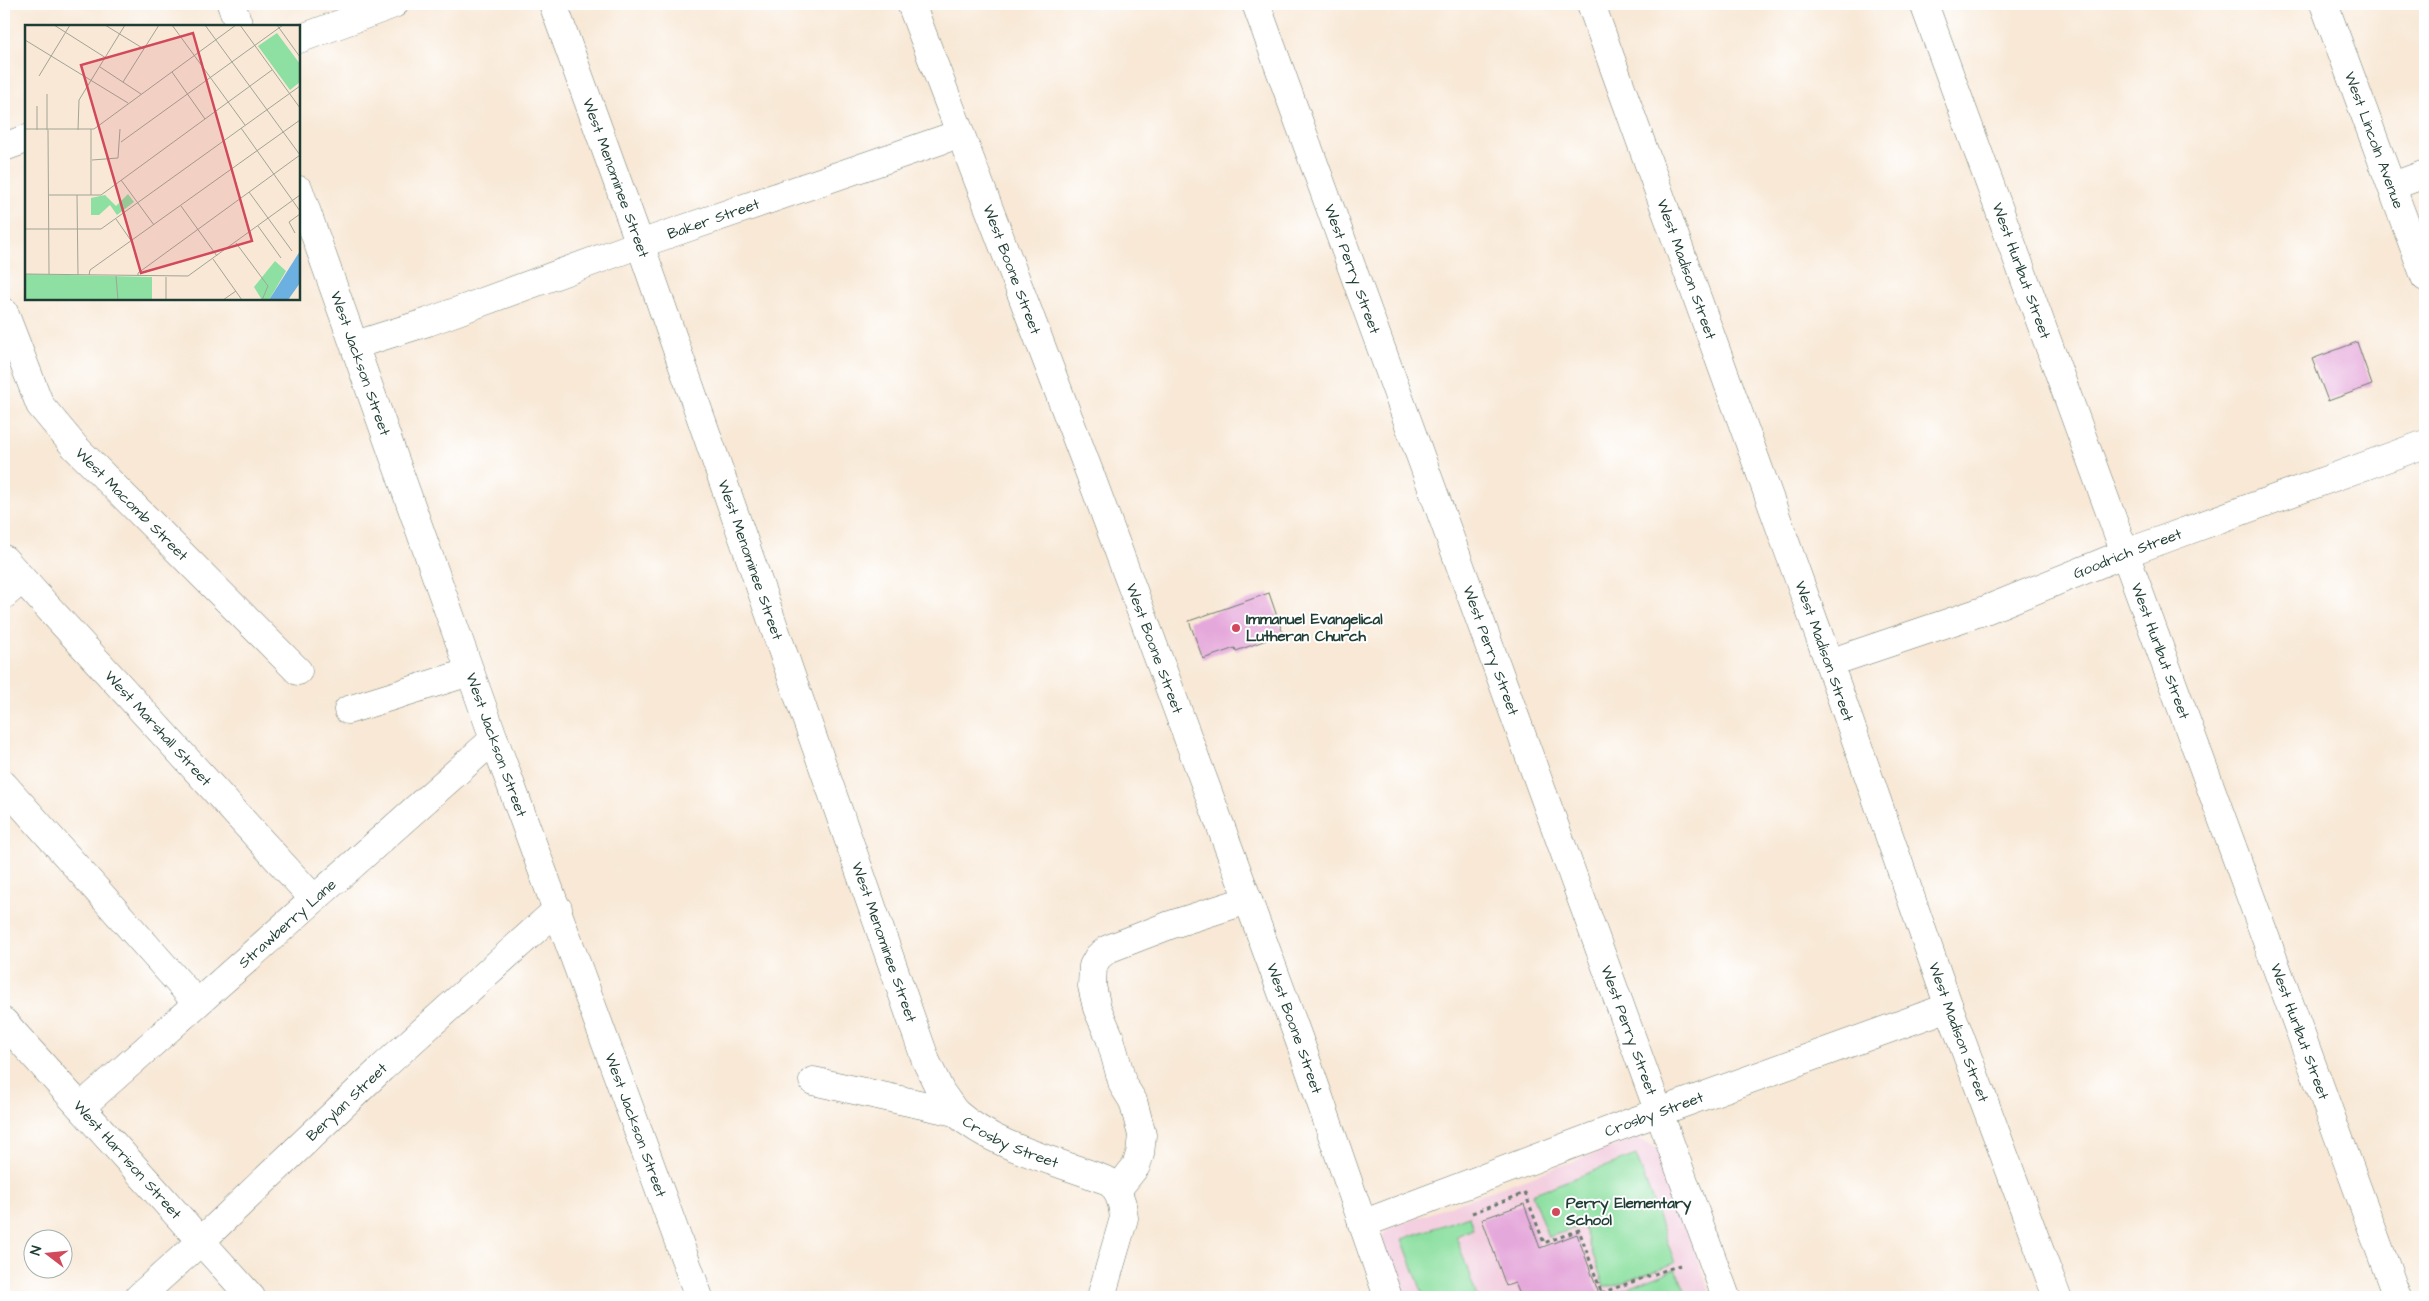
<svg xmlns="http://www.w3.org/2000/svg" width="2429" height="1301" font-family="'Architects Daughter',sans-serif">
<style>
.built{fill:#f3cfdf}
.green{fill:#8de0a1;stroke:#568e6a}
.building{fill:#e5a8da}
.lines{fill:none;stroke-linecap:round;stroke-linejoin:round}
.minor-casing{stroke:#6b796c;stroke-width:29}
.path{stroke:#6b796c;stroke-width:3;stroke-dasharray:4 4;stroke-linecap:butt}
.minor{stroke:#fff;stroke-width:28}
.poi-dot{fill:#d1495b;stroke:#fff;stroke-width:2}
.labels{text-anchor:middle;stroke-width:4;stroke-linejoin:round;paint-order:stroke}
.street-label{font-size:15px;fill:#1f3d34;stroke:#fff}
.poi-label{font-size:15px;font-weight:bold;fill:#1f3d34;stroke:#fff;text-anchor:start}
.inset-road{fill:none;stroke:#a1a495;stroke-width:1}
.view{fill:#d1495b;fill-opacity:0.15;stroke:#d1495b;stroke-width:2.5}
.inset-edge{fill:none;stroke:#1f3d34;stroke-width:2.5}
</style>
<rect width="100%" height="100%" fill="#fff"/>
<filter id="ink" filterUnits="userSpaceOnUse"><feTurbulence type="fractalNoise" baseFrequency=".02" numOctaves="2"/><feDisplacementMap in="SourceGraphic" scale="10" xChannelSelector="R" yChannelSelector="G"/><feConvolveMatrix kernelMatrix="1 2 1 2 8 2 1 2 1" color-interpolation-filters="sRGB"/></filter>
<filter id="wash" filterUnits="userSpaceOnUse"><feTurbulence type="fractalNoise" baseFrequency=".0096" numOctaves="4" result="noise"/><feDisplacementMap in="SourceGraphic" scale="20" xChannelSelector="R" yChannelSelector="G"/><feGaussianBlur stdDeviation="1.12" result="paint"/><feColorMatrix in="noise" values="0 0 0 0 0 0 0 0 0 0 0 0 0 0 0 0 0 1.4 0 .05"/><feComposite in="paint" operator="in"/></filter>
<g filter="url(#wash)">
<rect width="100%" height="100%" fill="#f8e8d5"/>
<path class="built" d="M1637 1138 1656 1148 1659 1153 1712 1297H1399L1381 1242 1387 1229Z"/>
<g class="green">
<path d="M1636 1155 1675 1263 1613 1286H1604L1583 1226 1548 1237 1532 1194Z"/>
<path d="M1469 1216 1473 1229 1456 1236 1477 1297H1424L1402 1239Z"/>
<path d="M1676 1269 1688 1297H1612L1616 1293Z"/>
</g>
<g id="blocks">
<g class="building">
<path d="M2357 342 2372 385 2328 401 2312 359Z"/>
<path d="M1269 593 1283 634 1236 651 1235 648 1203 659 1189 621Z"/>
<path d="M1524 1204 1540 1248 1577 1234 1600 1297H1521L1515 1283 1506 1286 1482 1219Z"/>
</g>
</g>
</g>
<g filter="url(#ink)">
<use href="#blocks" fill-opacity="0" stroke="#6b796c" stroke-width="1"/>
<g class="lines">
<g class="minor-casing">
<g id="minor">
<path d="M231 4 239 26"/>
<path id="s1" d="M553 4 640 244 926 1061 941 1092 955 1112"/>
<path id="s2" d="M911 4 1090 474 1248 900 1301 1045 1388 1297"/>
<path id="s3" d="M1256 4 1726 1297"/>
<path id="s4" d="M1591 4 1829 663 1949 1007 2057 1297"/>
<path id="s5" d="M1924 4 2397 1297"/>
<path id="s6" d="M2324 4 2425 277"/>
<path d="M299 39 394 4"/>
<path d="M4 147 26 139"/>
<path d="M2393 186 2425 174"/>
<path id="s7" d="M299 190 494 739 699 1297"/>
<path id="s8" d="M4 312 40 405 75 447 298 671"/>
<path id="s9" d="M355 345 428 322 640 244 959 134"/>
<path id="s10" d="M4 559 313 898"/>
<path d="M4 595 22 579"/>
<path id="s11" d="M1829 663 1983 611 2126 553 2425 444"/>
<path d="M348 710 470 672"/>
<path d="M4 785 197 1003"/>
<path id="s12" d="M4 1022 251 1297"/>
<path id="s13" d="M813 1081 955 1112C997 1149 1056 1160 1108 1181L1117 1190 1122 1204 1124 1218 1101 1297"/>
<path id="s14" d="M81 1107 494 739"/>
<path d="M1117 1190 1136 1166 1140 1154 1142 1135 1133 1101 1123 1085 1110 1038 1097 1008 1092 986 1093 966 1098 957 1108 949 1170 925 1248 900"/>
<path id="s15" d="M1362 1224 1629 1123 1949 1007"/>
<path id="s16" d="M139 1297 200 1242 382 1068 558 909"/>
</g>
</g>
<g class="path">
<path d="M1472 1213 1525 1193 1544 1243 1579 1230 1603 1297"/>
<path d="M1601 1293 1680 1265"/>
</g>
<use href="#minor" class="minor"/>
</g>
</g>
<g class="poi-dot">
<circle cx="1236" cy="628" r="5"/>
<circle cx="1556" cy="1212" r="5"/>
</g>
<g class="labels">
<g class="street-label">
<text dy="5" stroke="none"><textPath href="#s6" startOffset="145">West Lincoln Avenue</textPath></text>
<text dy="5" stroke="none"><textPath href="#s1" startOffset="185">West Menominee Street</textPath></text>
<text dy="5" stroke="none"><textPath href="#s9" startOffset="380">Baker Street</textPath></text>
<text dy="5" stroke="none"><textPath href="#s4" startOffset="282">West Madison Street</textPath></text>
<text dy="5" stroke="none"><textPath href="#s2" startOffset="284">West Boone Street</textPath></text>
<text dy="5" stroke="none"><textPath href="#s3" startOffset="282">West Perry Street</textPath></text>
<text dy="5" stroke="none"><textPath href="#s5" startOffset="284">West Hurlbut Street</textPath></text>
<text dy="5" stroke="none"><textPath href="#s7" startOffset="184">West Jackson Street</textPath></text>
<text dy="5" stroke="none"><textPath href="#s8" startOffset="235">West Macomb Street</textPath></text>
<text dy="5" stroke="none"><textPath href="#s11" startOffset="318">Goodrich Street</textPath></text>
<text dy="5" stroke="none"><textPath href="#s1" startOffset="590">West Menominee Street</textPath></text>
<text dy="5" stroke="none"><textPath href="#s2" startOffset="689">West Boone Street</textPath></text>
<text dy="5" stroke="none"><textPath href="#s3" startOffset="688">West Perry Street</textPath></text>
<text dy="5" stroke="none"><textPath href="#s4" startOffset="688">West Madison Street</textPath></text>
<text dy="5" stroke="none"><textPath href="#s5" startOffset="689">West Hurlbut Street</textPath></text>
<text dy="5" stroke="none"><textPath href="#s10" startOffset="229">West Marshall Street</textPath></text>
<text dy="5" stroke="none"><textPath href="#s7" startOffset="589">West Jackson Street</textPath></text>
<text dy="5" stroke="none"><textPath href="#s14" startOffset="276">Strawberry Lane</textPath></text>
<text dy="5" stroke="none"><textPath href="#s1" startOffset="995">West Menominee Street</textPath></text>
<text dy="5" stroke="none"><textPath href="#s2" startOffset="1094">West Boone Street</textPath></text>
<text dy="5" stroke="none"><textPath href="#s3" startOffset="1092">West Perry Street</textPath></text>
<text dy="5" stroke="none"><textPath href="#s5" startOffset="1094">West Hurlbut Street</textPath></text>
<text dy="5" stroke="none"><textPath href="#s4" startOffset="1092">West Madison Street</textPath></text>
<text dy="5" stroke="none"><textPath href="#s16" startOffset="285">Berylan Street</textPath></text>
<text dy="5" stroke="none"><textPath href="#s15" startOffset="312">Crosby Street</textPath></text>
<text dy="5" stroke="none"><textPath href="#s7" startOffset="994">West Jackson Street</textPath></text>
<text dy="5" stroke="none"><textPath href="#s13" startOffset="209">Crosby Street</textPath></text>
<text dy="5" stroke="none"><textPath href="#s12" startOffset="185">West Harrison Street</textPath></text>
</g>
<g class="poi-label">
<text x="1246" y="624">Immanuel Evangelical<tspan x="1246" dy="17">Lutheran Church</tspan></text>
<text x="1566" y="1208">Perry Elementary<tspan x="1566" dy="17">School</tspan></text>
</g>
</g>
<g transform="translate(25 25)">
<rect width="275" height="275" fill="#f8e8d5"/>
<path d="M252 8 275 39V57L265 65 233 21ZM103 169 109 177 92 190 85 180 74 190H66V173L80 170 91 181ZM250 236 261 246 244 275H237L229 262ZM0 249 127 252V275H0Z" fill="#8de0a1"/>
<path d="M275 226V258L263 275H244Z" fill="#6cafe1"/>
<path class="inset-road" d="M29 0 81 33M80 0 119 24M147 0 220 100M180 0 275 130M215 0 275 83M252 0 275 32M0 15 103 78M75 42 116 69M147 47 180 94M14 51 45 0M98 57 134 0M22 69V105M12 81V105M216 103 275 186M0 104H69L211 0M66 104V170M23 105 24 249M53 105 54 75 100 0M96 117 258 0M67 135 93 133 95 104M96 155 129 200M224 167 267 226M24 170H76L247 45M52 170 53 250M156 181 192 231M91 194 107 217M233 201 256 233M0 204H76L275 61M270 208 264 197 275 189M211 218 243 261 237 275M188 234 217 275M0 249 163 251 275 170M64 250 65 245 275 95M91 251 93 275M113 251V248L275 130M141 252V275M198 275 211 266"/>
<path class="view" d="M168 8 227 216 116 248 56 40Z"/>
<rect width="275" height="275" class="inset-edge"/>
</g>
<rect width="2429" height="1301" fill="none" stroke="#fff" stroke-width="20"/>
<g transform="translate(48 1254) rotate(286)"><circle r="24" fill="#ffffff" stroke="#a5b1ae"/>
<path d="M0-4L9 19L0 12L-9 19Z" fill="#d1495b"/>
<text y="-8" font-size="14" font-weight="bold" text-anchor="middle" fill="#1f3d34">N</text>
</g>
</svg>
